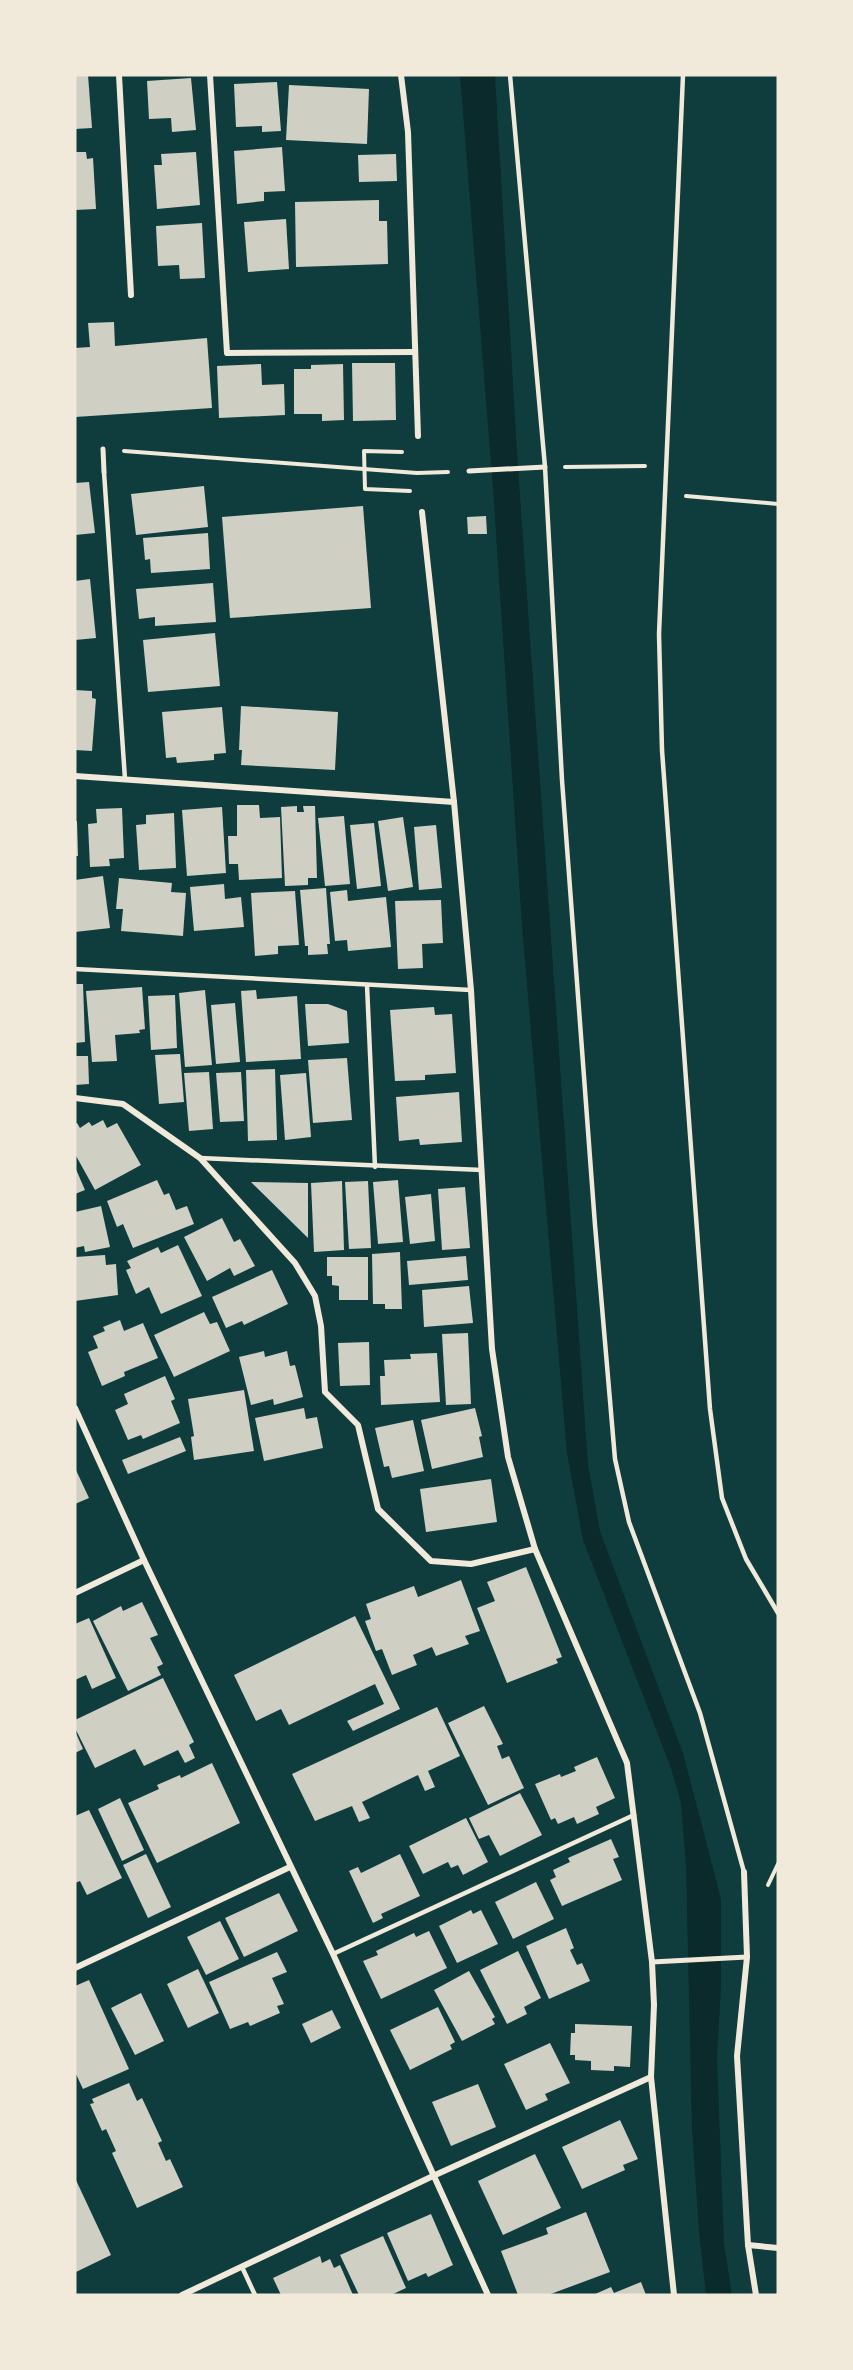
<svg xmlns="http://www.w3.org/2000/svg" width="853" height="2370" font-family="Signika,sans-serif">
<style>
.water{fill:#0a2a2b}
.building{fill:#cfcfc3}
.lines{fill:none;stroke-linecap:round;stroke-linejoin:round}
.path{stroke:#f1e9da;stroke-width:4}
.service{stroke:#f1e9da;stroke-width:4.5}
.pedestrian{stroke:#f1e9da;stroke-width:5}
.minor{stroke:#f1e9da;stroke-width:6}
</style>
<rect width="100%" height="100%" fill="#0f3d3e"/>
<path class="water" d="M460 75H495L517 453 588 1465 600 1531 683 1753 721 1899V1987L717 2057 724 2244 732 2295H706L699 2232 692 2128 686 1866 681 1803 671 1768 583 1540 567 1453 522 926 493 488Z"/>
<g class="building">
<path d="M88 75 92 128 75 129V76Z"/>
<path d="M191 78 196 130 172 132 171 118 149 119 147 81Z"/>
<path d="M277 82 281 131 262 132V126L236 127 234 84Z"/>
<path d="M289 85 369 89 367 144 286 140Z"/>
<path d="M282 147 285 191 264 192V201L237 204 234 151Z"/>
<path d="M75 152H86L87 159 93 158 96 209 75 210Z"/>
<path d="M196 152 200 205 157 209 154 165H162L161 154Z"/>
<path d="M396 154 397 181 359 182 358 155Z"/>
<path d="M379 200V221H387L388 264 296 267 295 202Z"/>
<path d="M286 219 289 269 248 272 244 222Z"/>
<path d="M202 223 205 278 180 279 179 265 158 266 156 226Z"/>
<path d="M114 322 115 346 207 338 212 408 75 417V348L90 347 88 323Z"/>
<path d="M352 363H395L396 420 353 421Z"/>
<path d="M261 364 262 385 284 384 285 415 219 418 217 366Z"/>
<path d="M343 364 344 420 322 421V414H294V369H311V365Z"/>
<path d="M89 482 95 533 75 535V483Z"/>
<path d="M204 486 208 527 136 535 131 494Z"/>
<path d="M363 506 371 608 230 618 222 517Z"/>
<path d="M486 516 487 534H468L467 517Z"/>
<path d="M208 533 210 569 151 573 150 559 145 560 143 538Z"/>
<path d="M90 579 96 638 75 640V581Z"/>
<path d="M213 583 216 622 155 626V617L139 619 136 589Z"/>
<path d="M215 633 220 686 148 692 143 640Z"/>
<path d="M75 690 92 691V698L96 699 92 751 75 750Z"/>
<path d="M241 706 338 712 335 770 241 765 242 750H239Z"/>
<path d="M222 707 226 753 214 754V760L177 763 176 757 166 758 162 712Z"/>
<path d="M237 805H259L260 818 280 817 282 878 239 880 238 864H229L228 836H237Z"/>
<path d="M297 806V812H304L303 806H315L317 878H308V885L285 886 281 807Z"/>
<path d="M222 807 226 873 187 876 182 810Z"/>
<path d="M122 808 124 858 109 859 110 866 90 867 88 824 97 823 96 809Z"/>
<path d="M174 813 176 868 139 870 136 825 146 824V815Z"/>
<path d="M344 816 350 884 325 886 318 818Z"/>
<path d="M403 817 413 887 388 891 378 821Z"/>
<path d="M75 821H77L78 856H75Z"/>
<path d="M374 823 381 886 357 889 350 825Z"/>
<path d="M436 825 442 888 419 890 414 827Z"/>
<path d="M103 876 110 928 75 932V880Z"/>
<path d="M119 878 172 883 171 892 186 893 183 936 121 931 123 909H116Z"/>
<path d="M224 884 225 899 241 897 244 927 194 931 190 887Z"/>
<path d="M326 888 330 944H327L328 954 308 955V946H305L300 890Z"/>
<path d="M347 890 348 901 386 897 391 947 348 951 347 940 335 941 330 892Z"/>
<path d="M295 891 299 945 278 946V954L255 956 251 893Z"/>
<path d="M441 900 443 943 422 944 423 968 398 969 395 901Z"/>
<path d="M75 984H83L85 1042 75 1043Z"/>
<path d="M142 987 145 1029 139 1030 140 1033 115 1035 117 1061 92 1062 86 991Z"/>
<path d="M205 990 212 1065 185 1067 179 993Z"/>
<path d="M256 990 257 999 297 996 301 1059 246 1062 241 991Z"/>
<path d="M175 995 177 1048 151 1050 148 996Z"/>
<path d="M235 1003 240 1062 216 1064 211 1005Z"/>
<path d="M305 1004H328L347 1011 349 1043 308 1046Z"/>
<path d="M434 1007 435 1015 452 1014 456 1073 425 1075V1080L395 1081 390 1010Z"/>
<path d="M180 1054 184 1102 159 1104 155 1055Z"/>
<path d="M75 1056H88L89 1084 75 1085Z"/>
<path d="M347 1058 352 1120 313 1123 308 1060Z"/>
<path d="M275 1069 277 1140 248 1141 246 1070Z"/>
<path d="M209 1072 213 1129 189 1131 184 1073Z"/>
<path d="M241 1072 244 1121 220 1122 216 1073Z"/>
<path d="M306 1073 311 1137 285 1140 280 1075Z"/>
<path d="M459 1092 462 1142 420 1145 419 1139 399 1141 396 1097Z"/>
<path d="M103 1120 107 1128 117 1123 141 1165 95 1190 75 1154V1124L77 1123 80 1128 89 1122 92 1126Z"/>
<path d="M75 1167 85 1190 75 1194Z"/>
<path d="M157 1180 164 1195 169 1193 176 1210 187 1206 194 1224 133 1248 123 1224 117 1227 107 1201Z"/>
<path d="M398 1180 403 1242 378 1244 373 1182Z"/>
<path d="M342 1181 344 1250 314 1252 311 1183Z"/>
<path d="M368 1181 371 1248 349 1249 345 1182Z"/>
<path d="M251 1182 308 1183V1238Z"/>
<path d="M465 1187 470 1248 442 1250 438 1189Z"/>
<path d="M431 1194 435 1241 410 1244 405 1197Z"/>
<path d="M101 1206 110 1247 85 1252 84 1246 75 1248V1212Z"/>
<path d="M222 1218 234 1242 240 1239 255 1266 234 1276 230 1268 207 1281 184 1237Z"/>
<path d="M178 1245 202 1296 161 1314 149 1287 136 1294 126 1270 131 1268 127 1261 158 1247 161 1253Z"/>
<path d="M400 1252 402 1309H385V1304H373L372 1254Z"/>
<path d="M105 1255 106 1265 116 1264 118 1295 75 1301V1257Z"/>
<path d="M466 1256 468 1280 409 1285 407 1261Z"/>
<path d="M327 1257H368V1300H339V1286L332 1285V1276H327Z"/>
<path d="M272 1270 288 1304 244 1325 242 1321 226 1328 212 1297Z"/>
<path d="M469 1286 473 1323 424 1327 422 1290Z"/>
<path d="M204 1312 210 1324 217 1322 230 1351 174 1377 154 1335Z"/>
<path d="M120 1320 124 1331 143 1323 158 1358 124 1372 125 1376 102 1386 88 1352 98 1348 93 1336 105 1331 103 1327Z"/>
<path d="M468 1333 471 1404 446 1405 442 1334Z"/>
<path d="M369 1342 370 1385 340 1386 338 1343Z"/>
<path d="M264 1351 265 1357 287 1351 290 1366 295 1365 303 1397 274 1405 273 1399 251 1405 239 1357Z"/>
<path d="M437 1353 440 1402 381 1405 380 1376H385L384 1360 411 1359 410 1354Z"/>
<path d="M165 1376 175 1399 171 1401 180 1423 143 1439 141 1435 128 1440 115 1410 128 1404 124 1394Z"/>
<path d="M244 1390 254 1451 194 1460 191 1437 194 1436 188 1399Z"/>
<path d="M304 1408 306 1419 317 1417 323 1448 264 1461 255 1418Z"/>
<path d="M475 1408 482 1436 479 1437 483 1457 432 1469 421 1420Z"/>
<path d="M413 1420 424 1471 392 1478 389 1466 384 1467 375 1428Z"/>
<path d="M180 1437 186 1451 128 1474 122 1460Z"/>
<path d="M75 1468 89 1498 75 1504Z"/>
<path d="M491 1479 497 1522 426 1532 420 1489Z"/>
<path d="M526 1567 562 1657 556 1659 558 1663 507 1683 477 1608 495 1601 487 1582Z"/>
<path d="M461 1580 480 1631 465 1636 469 1644 436 1656 432 1647 413 1655 417 1665 392 1675 382 1649 376 1651 365 1621 371 1619 366 1604 414 1586 418 1597Z"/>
<path d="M142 1602 158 1635 150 1638 163 1664 157 1667 161 1675 128 1691 93 1621 121 1606 123 1611Z"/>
<path d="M355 1616 400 1709 353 1731 347 1721 384 1704 375 1684 289 1725 281 1709 256 1721 234 1675Z"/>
<path d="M89 1618 116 1678 92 1689 86 1675 75 1680V1624Z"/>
<path d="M163 1678 194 1742 189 1745 195 1758 185 1763 178 1750 144 1766 135 1749 95 1768 75 1728V1720Z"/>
<path d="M484 1706 503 1744 497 1746 502 1759 509 1756 524 1788 488 1805 448 1723Z"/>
<path d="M437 1707 460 1756 428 1771 435 1787 425 1791 418 1775 362 1802 370 1818 359 1822 352 1806 315 1821 292 1774Z"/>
<path d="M75 1731 83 1749 75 1753Z"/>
<path d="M597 1757 615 1798 596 1807 599 1814 577 1824 574 1817 558 1824 555 1818 551 1820 535 1784 560 1774 561 1777 576 1771 574 1767Z"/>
<path d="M212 1763 240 1823 157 1863 128 1803 159 1789 157 1785 180 1775 181 1778Z"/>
<path d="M520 1793 542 1835 500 1856 489 1835 479 1839 469 1818Z"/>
<path d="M120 1798 144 1850 122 1861 98 1809Z"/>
<path d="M89 1810 122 1878 87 1895 80 1881 75 1883V1816Z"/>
<path d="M466 1818 488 1862 463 1875 458 1865 451 1868 448 1862 423 1874 409 1846Z"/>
<path d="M611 1839 619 1857 613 1859 622 1880 562 1906 550 1880 556 1877 553 1870 570 1862 568 1858Z"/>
<path d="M146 1854 171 1907 148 1918 123 1865Z"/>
<path d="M400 1854 420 1896 381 1914 383 1918 373 1923 349 1871 358 1867 361 1873Z"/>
<path d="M536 1882 554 1919 513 1939 495 1902Z"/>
<path d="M279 1893 298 1931 244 1957 225 1918Z"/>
<path d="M471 1910 473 1914 481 1910 498 1944 457 1963 439 1926Z"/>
<path d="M220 1921 239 1959 206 1975 187 1937Z"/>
<path d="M566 1928 574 1948 570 1950 577 1965 582 1963 590 1981 549 1999 526 1946Z"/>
<path d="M429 1931 447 1968 381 1999 363 1961 378 1955 376 1951 414 1933 416 1937Z"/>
<path d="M518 1951 541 1998 524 2007 527 2014 507 2024 480 1970Z"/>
<path d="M277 1952 287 1972 272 1978 284 2004 277 2006 280 2013 250 2026 248 2022 230 2029 209 1982Z"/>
<path d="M198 1969 219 2013 188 2028 167 1984Z"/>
<path d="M469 1971 495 2017 492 2019 495 2024 462 2041 434 1990Z"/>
<path d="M89 1980 129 2069 83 2089 75 2072V1986Z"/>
<path d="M141 1993 164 2041 135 2055 111 2008Z"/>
<path d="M438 2007 455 2042 450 2045 452 2049 410 2070 390 2030Z"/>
<path d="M332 2010 341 2028 311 2043 302 2024Z"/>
<path d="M575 2024 632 2026 630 2067 614 2066V2071L591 2070V2061L575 2060V2055H570L571 2033H575Z"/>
<path d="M550 2043 570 2083 545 2094 548 2100 526 2110 504 2064Z"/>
<path d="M129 2083 137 2101 142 2098 162 2141 158 2143 166 2161 170 2159 183 2187 137 2208 112 2153 116 2151 106 2129 102 2131 90 2104 94 2103 92 2099Z"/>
<path d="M478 2084 496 2127 451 2146 432 2102Z"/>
<path d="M620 2120 638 2159 623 2165 625 2170 582 2189 562 2147Z"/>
<path d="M535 2154 561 2208 503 2235 478 2181Z"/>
<path d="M75 2178 111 2255 76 2272 75 2269Z"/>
<path d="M586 2212 610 2272 548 2295H518L501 2251 548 2234 546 2228Z"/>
<path d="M431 2214 453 2265 428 2277 426 2273 408 2281 387 2233Z"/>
<path d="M383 2236 406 2288 391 2295H359L340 2255Z"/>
<path d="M320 2256 322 2263 330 2259 334 2268 340 2265 353 2295H281L273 2278Z"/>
<path d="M641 2282 646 2295H593L611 2287 614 2293Z"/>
</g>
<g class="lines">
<g class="path">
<path d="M124 451 417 473 448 472"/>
<path d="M402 452 364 451 365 489 410 491"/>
<path d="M565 467 645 466"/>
<path d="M686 496 778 504"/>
<path d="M768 1885 778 1864"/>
</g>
<g class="service">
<path d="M510 75 545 467 562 780 595 1225 615 1459 629 1522 700 1713 744 1872"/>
<path d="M683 75 659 634 662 750 710 1409 722 1498 746 1559 778 1613"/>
<path d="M104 472 125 779"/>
<path d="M75 969 471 990"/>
<path d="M367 985 375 1167"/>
<path d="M200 1158 482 1170"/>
<path d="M333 1954 634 1815"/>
<path d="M242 2267 255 2295"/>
</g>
<g class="pedestrian">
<path d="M103 449 104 472"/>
<path d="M469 471 545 467"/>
<path d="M652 1962 747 1957"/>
</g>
<g class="minor">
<path d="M119 75 131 295"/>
<path d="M210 75 227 353 415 352"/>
<path d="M401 75 408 132 418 436"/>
<path d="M422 512 454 802 471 990 492 1349 508 1457 535 1549 627 1763 652 1962 654 2005 651 2077 674 2295"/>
<path d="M75 776 454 802"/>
<path d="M75 1098 123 1104 200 1158 295 1263 315 1296 321 1326 325 1392 358 1425 378 1509 431 1561 471 1564 535 1549"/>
<path d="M75 1408 144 1560 333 1954 488 2295"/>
<path d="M75 1593 144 1560"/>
<path d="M744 1872 747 1957 737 2056 748 2245 756 2295"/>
<path d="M75 1968 290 1867"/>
<path d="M748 2245 778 2248"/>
<path d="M182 2295 433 2176 651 2077"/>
</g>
</g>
<rect width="853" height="2370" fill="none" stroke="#f1e9da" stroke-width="153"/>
</svg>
